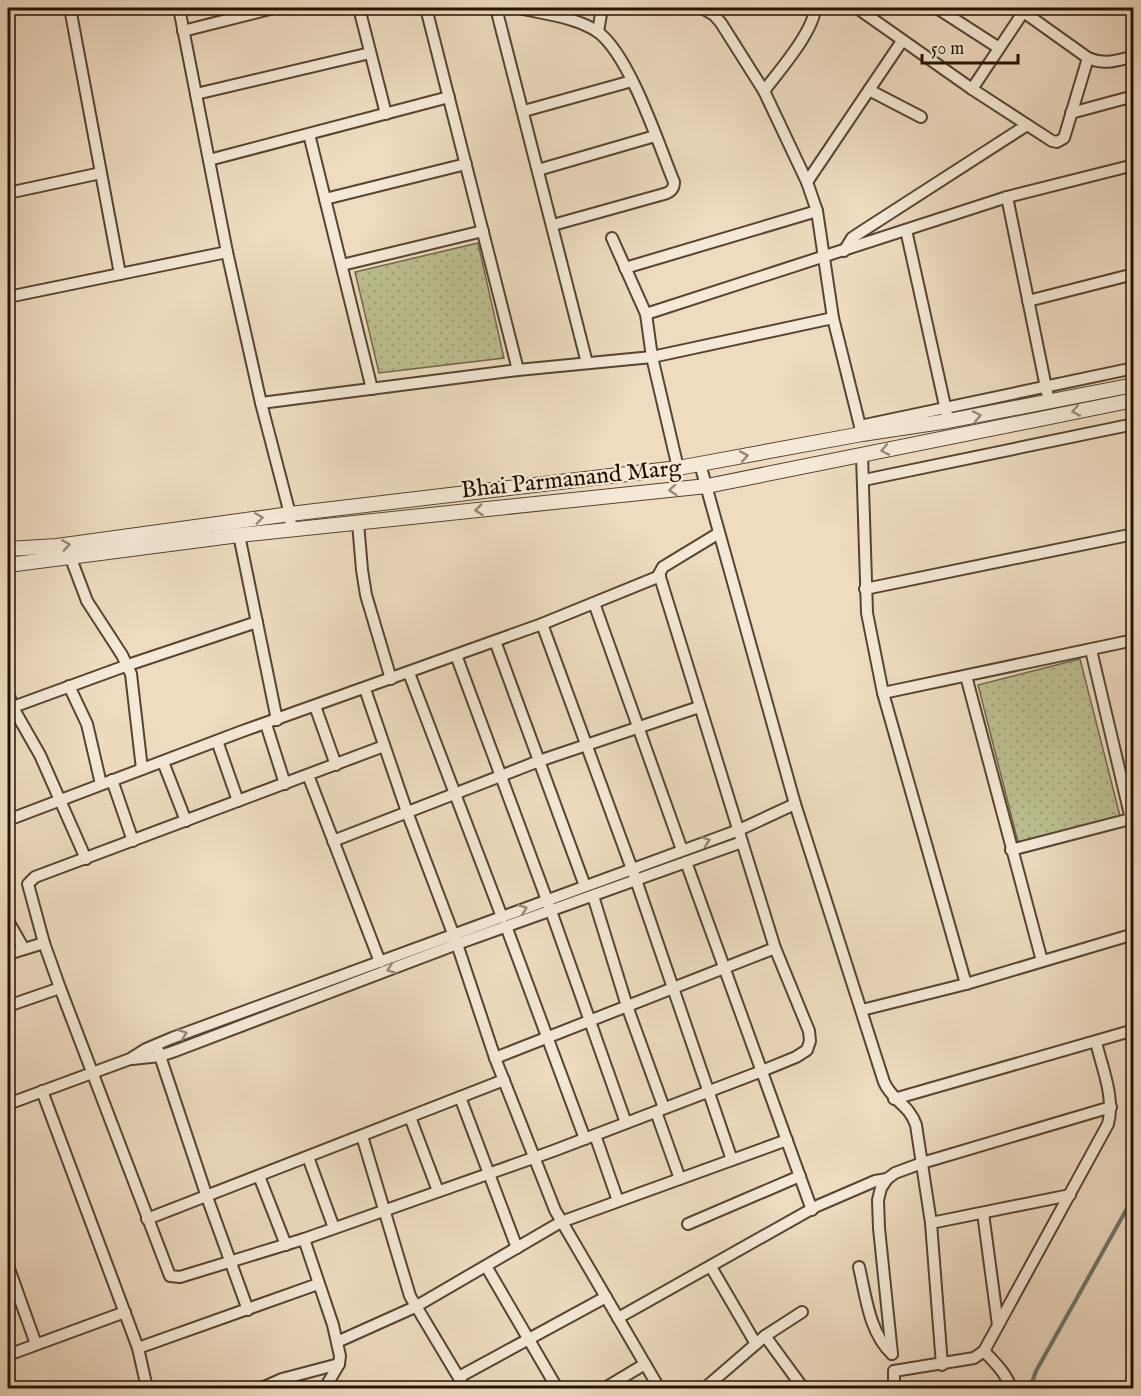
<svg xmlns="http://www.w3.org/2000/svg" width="1141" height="1396" font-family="'IM FELL English',serif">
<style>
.park{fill:url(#park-dots);stroke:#706848;stroke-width:1.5}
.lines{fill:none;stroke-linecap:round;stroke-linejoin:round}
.stream{stroke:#6b776b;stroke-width:4}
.minor-casing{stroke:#574430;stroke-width:14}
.tertiary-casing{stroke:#574430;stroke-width:16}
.minor{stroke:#f4e8d6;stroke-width:10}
.tertiary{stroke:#f4e8d6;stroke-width:14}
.oneway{stroke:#978876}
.labels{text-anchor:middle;stroke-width:4.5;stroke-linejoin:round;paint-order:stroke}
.street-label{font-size:24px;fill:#251200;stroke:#f4e8d6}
</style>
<defs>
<pattern id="park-dots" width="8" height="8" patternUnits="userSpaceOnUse" patternTransform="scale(1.5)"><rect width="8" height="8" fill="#bcbf90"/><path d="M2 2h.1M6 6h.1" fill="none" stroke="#a1a37a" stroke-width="1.8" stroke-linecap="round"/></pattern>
</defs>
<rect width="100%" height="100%" fill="#eedbc0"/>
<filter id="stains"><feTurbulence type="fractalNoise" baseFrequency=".00333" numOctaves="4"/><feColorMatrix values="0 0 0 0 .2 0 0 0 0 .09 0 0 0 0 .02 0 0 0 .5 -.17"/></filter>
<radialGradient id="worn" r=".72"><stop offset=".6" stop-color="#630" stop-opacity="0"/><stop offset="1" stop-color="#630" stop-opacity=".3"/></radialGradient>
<g class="park">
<path d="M478 243 504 358 379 373 355 272Z"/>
<path d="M1080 659 1120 816 1018 842 978 685Z"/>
</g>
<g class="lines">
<path class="stream" d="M1030 1388 1036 1371 1134 1196"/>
<g class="minor-casing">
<g id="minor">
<path d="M70 8 120 274"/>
<path d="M179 8 227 252 261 403 290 514 291 530"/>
<path d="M359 8 386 114"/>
<path d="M426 8 518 370"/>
<path d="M496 8 587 363"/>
<path d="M519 8C544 14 576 17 598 32 630 56 658 143 674 182 674 189 671 192 664 194L553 225"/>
<path d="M702 8 714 15 721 23 764 91 807 182 817 211 833 318 862 434"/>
<path d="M800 8 815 9"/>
<path d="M857 8 972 89 1052 141 1057 142 1064 138 1088 58"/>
<path d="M937 8 999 48"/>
<path d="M1018 8 1088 58C1104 65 1117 61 1134 56"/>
<path d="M183 31 274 8"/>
<path d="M598 32 602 8"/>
<path d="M972 89 1026 8"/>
<path d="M869 90 921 117"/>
<path d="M764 91C779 71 814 31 815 8"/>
<path d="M196 94 370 53"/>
<path d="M524 111 632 81"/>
<path d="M1071 113 1134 96"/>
<path d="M309 134 372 389"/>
<path d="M209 160 449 97"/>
<path d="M538 170 655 136"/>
<path d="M807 182 902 41"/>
<path d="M8 193 101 173"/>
<path d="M1007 197 1049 402"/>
<path d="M325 199 466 164"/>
<path d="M906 230 947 415"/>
<path d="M612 238 646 314 652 357 678 468"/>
<path d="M844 251 852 238 861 232 1027 125"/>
<path d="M342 265 483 231"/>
<path d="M625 268 817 211"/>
<path d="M8 297 227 252"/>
<path d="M1028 301 1134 274"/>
<path d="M646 314 1007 197 1134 165"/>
<path d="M261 403 518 370 652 357 833 318"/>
<path d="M860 426 1134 368"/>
<path d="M862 455 867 613 883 693 966 984"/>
<path d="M700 464 795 804 884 1082C892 1101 909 1104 916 1125L931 1223 942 1365"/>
<path d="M864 480 1134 424"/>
<path d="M358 523 362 570 366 595 391 679"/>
<path d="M239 535 277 720"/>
<path d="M70 556 87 601 122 655 131 674 142 769"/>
<path d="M865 589 1134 534"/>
<path d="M594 603 682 850"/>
<path d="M542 624 636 880 732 1160"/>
<path d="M495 641 585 886"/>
<path d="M1091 650 1131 819"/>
<path d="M456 655 551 911 626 1123"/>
<path d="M409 673 502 917"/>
<path d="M966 676 1042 961"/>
<path d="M69 686 87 724 101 784"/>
<path d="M365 689 407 812 457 944 495 1058 555 1210 659 1388"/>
<path d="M883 693 1134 640"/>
<path d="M8 694 16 713 40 755 86 859"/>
<path d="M315 706 336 765"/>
<path d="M13 707 128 665 257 622"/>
<path d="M266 724 285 784"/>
<path d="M217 741 238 801"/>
<path d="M384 746 35 877 28 884 44 943 60 988 170 1276 180 1277 304 1239 553 1151 762 1071 796 1057 807 1050 810 1041 809 1031 775 948 659 574 663 567 719 533"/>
<path d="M163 762 186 821"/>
<path d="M308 775 380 962"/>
<path d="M112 780 133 841"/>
<path d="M8 820 240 732 542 624 660 576"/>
<path d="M333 841 539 761 699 707"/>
<path d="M1011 850 1134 818"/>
<path d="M686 862 812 1210"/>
<path d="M593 896 627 1006 664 1108"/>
<path d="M8 921 24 949"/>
<path d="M506 926 585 1139"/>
<path d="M8 954 44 943"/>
<path d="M8 1006 60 988"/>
<path d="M862 1010 966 984 1134 934"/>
<path d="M158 1050 207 1197 248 1310"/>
<path d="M495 1058 775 948"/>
<path d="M132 1059 160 1056 175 1051 457 944 742 842"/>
<path d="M42 1091 138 1348 147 1388"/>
<path d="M460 1097 517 1248"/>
<path d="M894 1099 1134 1030"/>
<path d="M8 1104 130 1059 146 1049 172 1038 739 830 795 804"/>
<path d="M656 1112 680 1179"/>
<path d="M410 1117 438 1191"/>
<path d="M595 1135 618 1201"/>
<path d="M362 1136 410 1296 465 1388"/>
<path d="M308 1157 334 1228"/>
<path d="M259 1176 286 1245"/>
<path d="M983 1213 998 1325"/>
<path d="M147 1219 504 1080"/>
<path d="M931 1223 1070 1195"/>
<path d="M688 1224 800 1176"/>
<path d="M304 1239 333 1325 340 1356 339 1364 325 1388"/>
<path d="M8 1266 36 1344"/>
<path d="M486 1266 557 1388"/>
<path d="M711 1267 756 1344"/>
<path d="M859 1267C866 1297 869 1332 892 1354"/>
<path d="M618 1318 817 1206 875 1181 887 1179"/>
<path d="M765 1336 803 1388"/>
<path d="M337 1342 415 1307 561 1222 787 1140"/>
<path d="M138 1348 318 1284"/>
<path d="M984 1351C995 1363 1006 1373 1011 1388"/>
<path d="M892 1354 879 1228 878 1200 881 1188 887 1179 895 1173 922 1163 1111 1107"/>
<path d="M8 1355 125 1312"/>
<path d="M459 1377 606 1297"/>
<path d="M262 1388 282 1379 339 1364"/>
<path d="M605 1388 645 1364"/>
<path d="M705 1388 765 1336 802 1312"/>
<path d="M894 1388V1371L974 1358 984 1351 1108 1124C1115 1097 1102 1068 1096 1042"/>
</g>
</g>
<g class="tertiary-casing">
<g id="tertiary">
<path d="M8 549 57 546 290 514 678 468 862 434 948 421 1134 385"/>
<path d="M8 565 239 535 707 486 1134 400"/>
</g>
</g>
<use href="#minor" class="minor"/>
<use href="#tertiary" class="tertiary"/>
</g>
<defs><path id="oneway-chevron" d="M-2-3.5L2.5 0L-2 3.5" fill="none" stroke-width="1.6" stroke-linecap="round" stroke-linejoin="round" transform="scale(1.5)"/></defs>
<g class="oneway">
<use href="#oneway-chevron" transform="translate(1076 411) rotate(169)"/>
<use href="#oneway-chevron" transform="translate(977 416) rotate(-11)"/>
<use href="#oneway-chevron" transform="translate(885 450) rotate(169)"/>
<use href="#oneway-chevron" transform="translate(744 456) rotate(-10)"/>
<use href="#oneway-chevron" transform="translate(673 490) rotate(174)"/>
<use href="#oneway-chevron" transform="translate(479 510) rotate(174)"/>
<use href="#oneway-chevron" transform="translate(259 518) rotate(-8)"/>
<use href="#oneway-chevron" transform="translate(66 545) rotate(-8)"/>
<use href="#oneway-chevron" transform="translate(706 841) rotate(-19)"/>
<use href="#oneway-chevron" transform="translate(523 909) rotate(-21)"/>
<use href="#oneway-chevron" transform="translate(391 969) rotate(159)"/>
<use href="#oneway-chevron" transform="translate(183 1034) rotate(-20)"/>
</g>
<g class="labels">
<g class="street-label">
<text transform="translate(571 478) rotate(-6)" y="8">Bhai Parmanand Marg</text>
</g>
</g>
<rect width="1141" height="1396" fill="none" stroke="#eedbc0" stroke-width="30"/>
<rect x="9" y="9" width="1123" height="1378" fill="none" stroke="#251200" stroke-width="3"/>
<rect x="15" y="15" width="1111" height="1366" fill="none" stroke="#251200" stroke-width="1.5"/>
<path d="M922 54v9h96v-9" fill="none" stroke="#251200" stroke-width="3"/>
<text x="931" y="54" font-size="18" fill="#251200" stroke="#f4e8d6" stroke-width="4.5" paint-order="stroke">50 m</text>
<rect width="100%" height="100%" filter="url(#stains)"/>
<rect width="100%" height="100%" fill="url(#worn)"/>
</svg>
